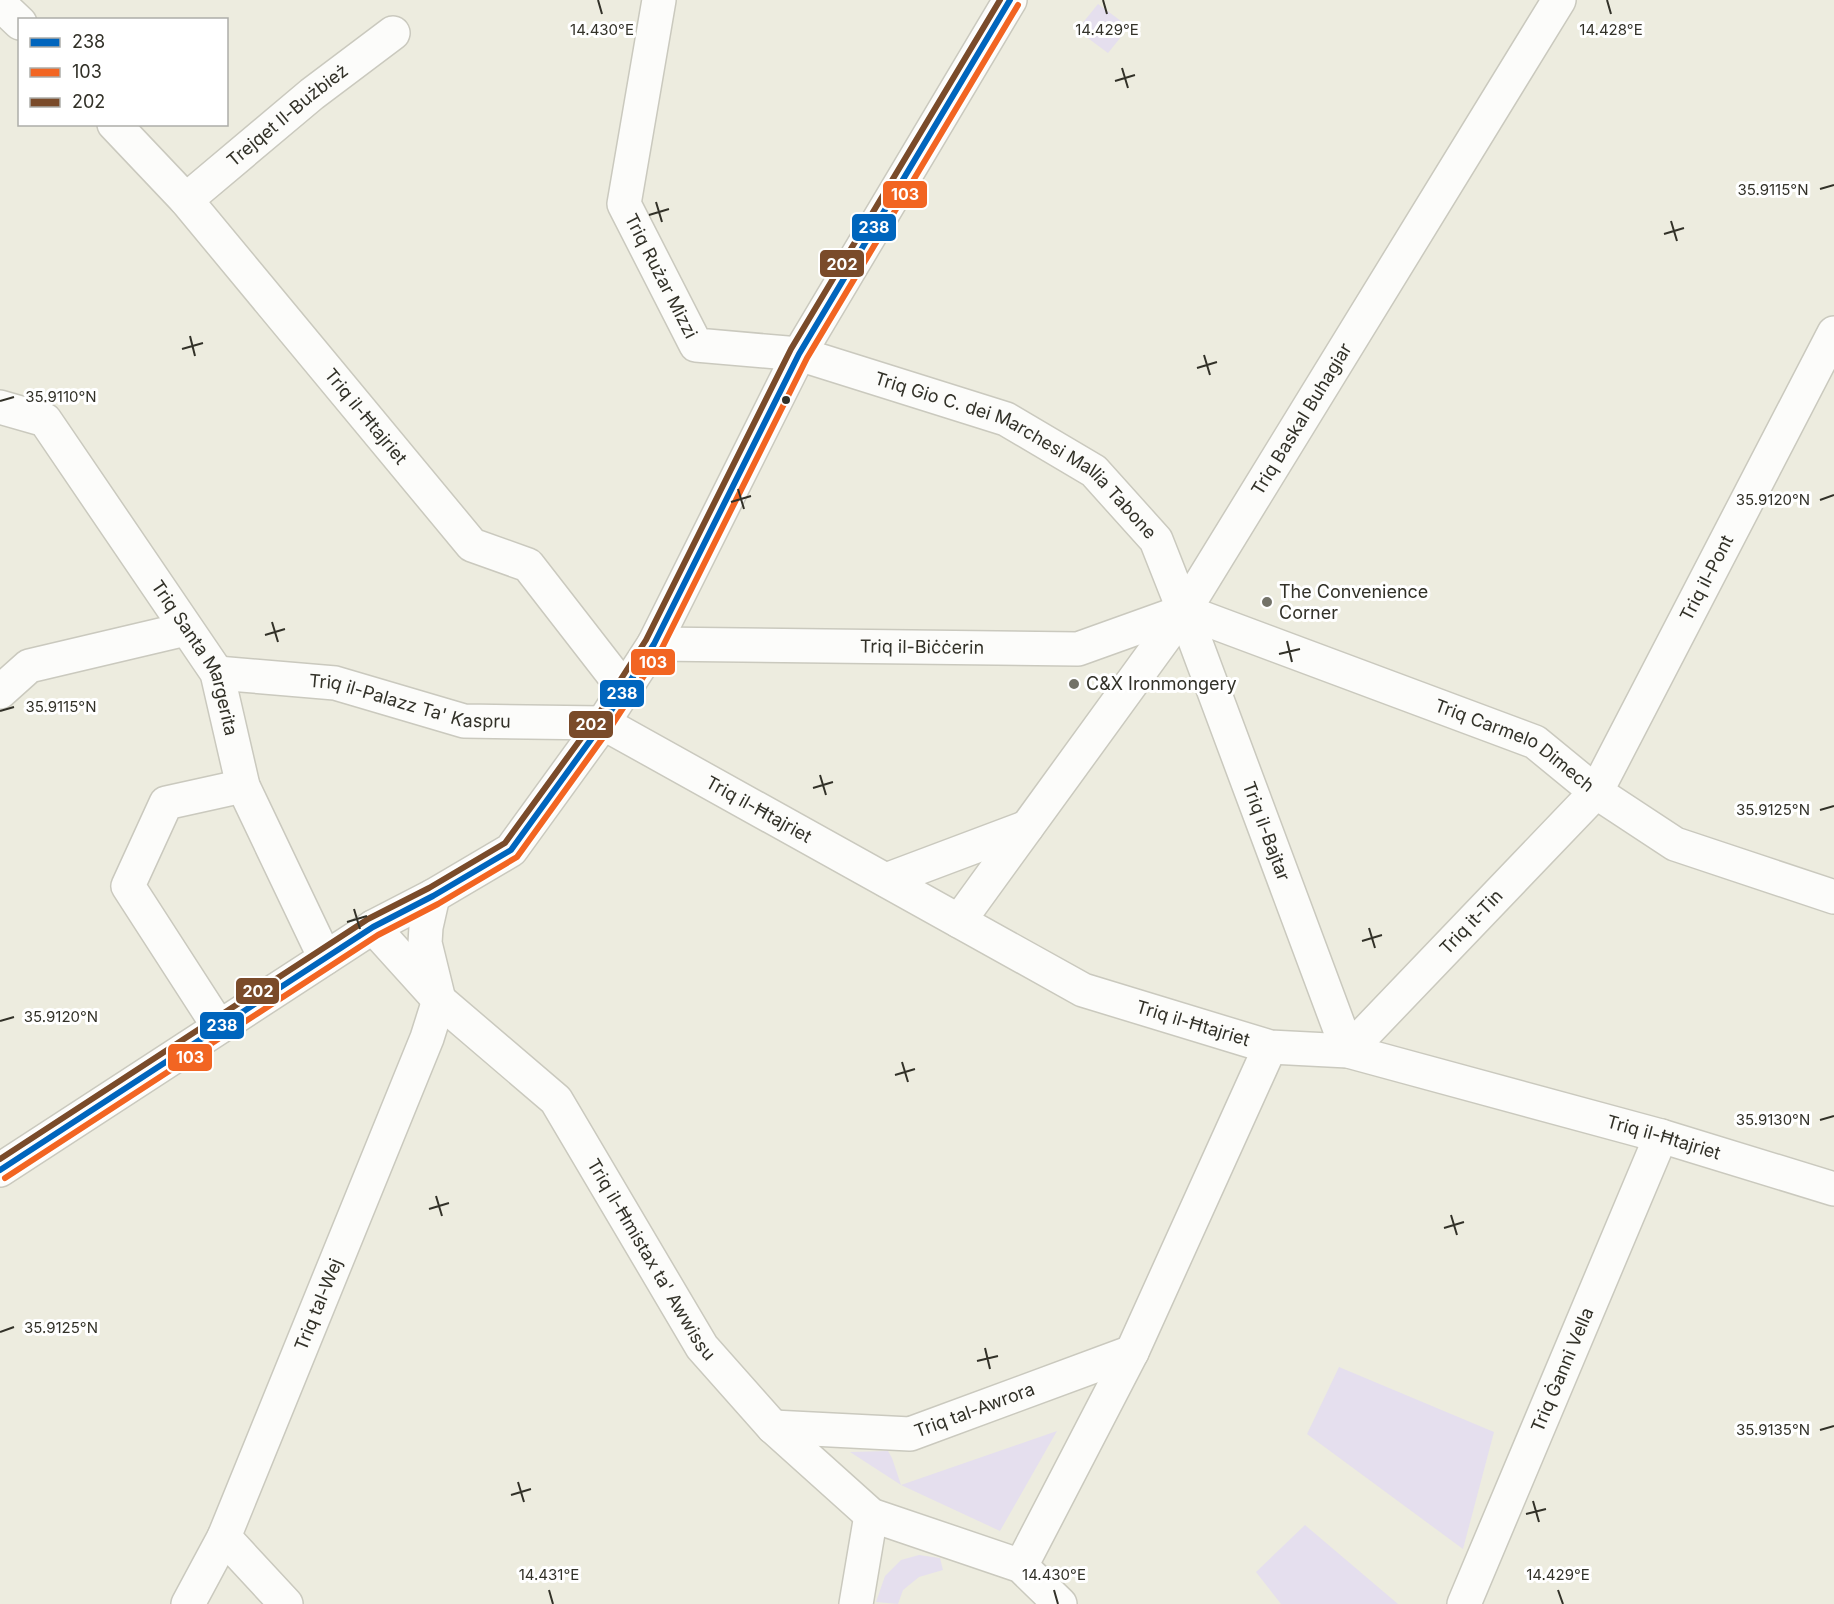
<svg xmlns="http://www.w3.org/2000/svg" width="1834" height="1604" font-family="Inter,sans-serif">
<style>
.green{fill:#e5dfee}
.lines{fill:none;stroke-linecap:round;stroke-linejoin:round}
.minor-casing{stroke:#cac9be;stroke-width:36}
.minor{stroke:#fcfcfa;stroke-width:33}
.bus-1-casing{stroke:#fff;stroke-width:10}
.bus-2-casing{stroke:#fff;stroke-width:10}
.bus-3-casing{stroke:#fff;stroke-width:10}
.bus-1{stroke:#0065bd;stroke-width:6}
.bus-2{stroke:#f26522;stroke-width:6}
.bus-3{stroke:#7a4b2a;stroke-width:6}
.ticks{fill:none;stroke:#323128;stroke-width:2}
.bus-dot{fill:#323128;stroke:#fff;stroke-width:2}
.poi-dot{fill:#737268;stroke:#fff;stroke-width:2}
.labels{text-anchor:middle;stroke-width:6;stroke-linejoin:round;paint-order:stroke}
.street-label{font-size:18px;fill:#323128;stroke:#fff}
.poi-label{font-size:18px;fill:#323128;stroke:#fff;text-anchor:start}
.ticks-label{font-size:15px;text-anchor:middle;fill:#323128;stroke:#fff;stroke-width:6;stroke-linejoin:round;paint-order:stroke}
.line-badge{stroke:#fff;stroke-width:2}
.badge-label{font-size:16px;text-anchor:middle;font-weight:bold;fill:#fff}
</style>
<rect width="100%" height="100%" fill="#edecdf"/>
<g class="green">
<path d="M1098 4 1129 27 1108 53 1077 30Z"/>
<path d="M1339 1367 1494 1432 1463 1549 1307 1434Z"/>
<path d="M1057 1431 1000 1531 901 1485 850 1452 888 1451 892 1458 901 1485Z"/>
<path d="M1305 1525 1398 1604H1281L1256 1572Z"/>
<path d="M919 1555 940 1558 943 1570 919 1577 903 1590 898 1604 876 1602 885 1576 901 1560Z"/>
</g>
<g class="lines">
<g class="minor-casing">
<g id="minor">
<path id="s1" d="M659 0 624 204 696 345 799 354 1006 419 1094 471 1156 540 1184 611 1348 1051 1596 792 1834 333"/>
<path d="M0 4 20 23"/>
<path id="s2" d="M114 124 186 200 472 545 528 565 625 690"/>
<path id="s3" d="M186 200 312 94 393 33"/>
<path id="s4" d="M0 407 45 420 217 673 243 786 325 958"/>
<path id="s5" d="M1184 611 1535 742 1596 792 1675 844 1834 897"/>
<path id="s6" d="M654 644 1078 649 1184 611"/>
<path id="s7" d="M217 673 335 683 464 721 603 723 1083 990 1270 1047 1348 1051 1661 1136 1834 1189"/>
<path d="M0 692 29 666 186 629"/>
<path d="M886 880 1027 827"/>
<path d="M433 896 426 927 425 943 438 996"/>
<path id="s8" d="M959 921 1184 611 1559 0"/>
<path id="s9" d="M373 927 439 1000 556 1100 702 1347 773 1427 871 1515 1021 1566 1060 1604"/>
<path d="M219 1027 128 886 166 803 243 786"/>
<path d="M0 1170 373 927 433 896 511 850 603 723 654 644 799 354 1010 0"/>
<path id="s10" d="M773 1427 910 1434 1132 1352"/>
<path d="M224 1537 286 1604"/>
<path d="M1021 1566 1132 1352 1270 1047"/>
<path id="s11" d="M188 1604 224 1537 427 1038 439 1000"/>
<path d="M856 1604 871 1515"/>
<path id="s12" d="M1464 1604 1661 1136"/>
</g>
</g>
<use href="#minor" class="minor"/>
<g class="bus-1-casing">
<path id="bus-1" d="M0 1170 373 927 433 896 511 850 603 723 654 644 799 354 1010 0"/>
</g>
<g class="bus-2-casing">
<path id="bus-2" d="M5 1178 378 935 438 904 517 857 610 728 662 648 807 358 1018 5"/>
</g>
<g class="bus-3-casing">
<path id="bus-3" d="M0 1159 368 919 429 888 505 843 596 718 646 640 791 349 1000 0"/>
</g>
<use href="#bus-1" class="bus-1"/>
<use href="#bus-2" class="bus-2"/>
<use href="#bus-3" class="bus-3"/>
</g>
<path class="ticks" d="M598 0 602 14M1103 0 1107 14M1607 0 1611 14M1122 68 1128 88M1115 81 1135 75M1820 189 1834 185M656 202 662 222M649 215 669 209M1671 221 1677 241M1664 234 1684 228M190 336 195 356M182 349 203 343M1204 355 1210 375M1197 368 1217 362M0 401 14 397M738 489 744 509M1820 500 1834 495M731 502 751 496M272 622 278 642M265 635 285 629M1287 641 1292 662M1279 654 1300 649M0 711 14 707M820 775 826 795M813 788 833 782M1820 810 1834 806M354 909 360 929M347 922 367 916M1369 928 1375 948M1362 941 1382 935M0 1021 14 1017M902 1062 908 1082M895 1075 915 1069M1820 1120 1834 1116M436 1196 442 1216M429 1209 449 1203M1451 1215 1457 1235M1444 1228 1464 1222M0 1332 14 1327M985 1348 990 1369M977 1361 998 1356M1820 1430 1834 1426M518 1482 524 1502M511 1495 531 1489M1533 1501 1539 1522M1526 1514 1546 1509M549 1590 553 1604M1054 1590 1058 1604M1558 1590 1563 1604"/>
<circle class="bus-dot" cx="786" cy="400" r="5"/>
<g class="poi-dot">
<circle cx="1267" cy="602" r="6"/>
<circle cx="1074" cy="684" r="6"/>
</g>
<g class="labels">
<g class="street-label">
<text dy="6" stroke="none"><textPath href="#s3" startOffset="132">Trejqet Il-Bużbież</textPath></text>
<text dy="6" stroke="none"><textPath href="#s1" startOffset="288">Triq Rużar Mizzi</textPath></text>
<text dy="6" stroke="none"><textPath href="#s2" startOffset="386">Triq il-Ħtajriet</textPath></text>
<text dy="6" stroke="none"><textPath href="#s8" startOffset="608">Triq Baskal Buhagiar</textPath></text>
<text dy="6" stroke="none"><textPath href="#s1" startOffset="712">Triq Gio C. dei Marchesi Mallia Tabone</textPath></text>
<text dy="6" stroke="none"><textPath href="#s1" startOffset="2026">Triq il-Pont</textPath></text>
<text dy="6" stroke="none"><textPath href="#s6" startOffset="268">Triq il-Biċċerin</textPath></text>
<text dy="6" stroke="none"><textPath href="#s4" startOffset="330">Triq Santa Margerita</textPath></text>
<text dy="6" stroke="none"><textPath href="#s7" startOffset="196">Triq il-Palazz Ta' Kaspru</textPath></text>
<text dy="6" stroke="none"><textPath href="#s5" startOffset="358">Triq Carmelo Dimech</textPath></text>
<text dy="6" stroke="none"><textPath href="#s7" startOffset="570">Triq il-Ħtajriet</textPath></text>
<text dy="6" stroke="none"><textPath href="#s1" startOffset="1192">Triq il-Bajtar</textPath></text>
<text dy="6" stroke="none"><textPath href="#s1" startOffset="1605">Triq it-Tin</textPath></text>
<text dy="6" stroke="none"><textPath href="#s7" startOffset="1056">Triq il-Ħtajriet</textPath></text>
<text dy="6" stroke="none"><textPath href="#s7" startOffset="1542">Triq il-Ħtajriet</textPath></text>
<text dy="6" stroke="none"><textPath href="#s9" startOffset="438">Triq il-Ħmistax ta' Awwissu</textPath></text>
<text dy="6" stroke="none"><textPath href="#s11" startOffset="327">Triq tal-Wej</textPath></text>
<text dy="6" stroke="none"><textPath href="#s12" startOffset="254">Triq Ġanni Vella</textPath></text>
<text dy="6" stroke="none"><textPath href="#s10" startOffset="206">Triq tal-Awrora</textPath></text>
</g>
<g class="poi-label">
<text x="1279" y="598">The Convenience<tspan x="1279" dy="21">Corner</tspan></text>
<text x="1086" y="690">C&amp;X Ironmongery</text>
</g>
</g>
<g class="ticks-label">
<text x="602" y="35">14.430°E</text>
<text x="1107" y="35">14.429°E</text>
<text x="1611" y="35">14.428°E</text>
<text x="1773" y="195">35.9115°N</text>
<text x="61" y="402">35.9110°N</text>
<text x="1773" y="505">35.9120°N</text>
<text x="61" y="712">35.9115°N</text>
<text x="1773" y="815">35.9125°N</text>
<text x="61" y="1022">35.9120°N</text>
<text x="1773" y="1125">35.9130°N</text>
<text x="61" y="1333">35.9125°N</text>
<text x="1773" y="1435">35.9135°N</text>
<text x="549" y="1580">14.431°E</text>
<text x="1054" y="1580">14.430°E</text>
<text x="1558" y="1580">14.429°E</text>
</g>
<g class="line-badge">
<rect x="882" y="180" width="46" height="29" rx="6" fill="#f26522"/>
<rect x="851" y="213" width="46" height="29" rx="6" fill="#0065bd"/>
<rect x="819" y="249" width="46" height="29" rx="6" fill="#7a4b2a"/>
<rect x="630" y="648" width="46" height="28" rx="6" fill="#f26522"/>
<rect x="599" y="679" width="46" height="29" rx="6" fill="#0065bd"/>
<rect x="568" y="710" width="46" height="29" rx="6" fill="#7a4b2a"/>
<rect x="235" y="977" width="45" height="28" rx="6" fill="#7a4b2a"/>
<rect x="199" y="1011" width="46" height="29" rx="6" fill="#0065bd"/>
<rect x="167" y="1043" width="46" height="29" rx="6" fill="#f26522"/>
</g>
<g class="badge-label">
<text x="905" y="200">103</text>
<text x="874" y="233">238</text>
<text x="842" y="270">202</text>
<text x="653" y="668">103</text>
<text x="622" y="699">238</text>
<text x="591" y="730">202</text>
<text x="258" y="997">202</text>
<text x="222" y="1031">238</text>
<text x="190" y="1063">103</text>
</g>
<rect x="18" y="18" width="210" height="108" fill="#ffffff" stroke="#adada9" stroke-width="1.5"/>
<rect x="30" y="38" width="30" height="9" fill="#0065bd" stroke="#adada9" stroke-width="1.5"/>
<text x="72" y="48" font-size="18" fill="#323128">238</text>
<rect x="30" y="68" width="30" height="9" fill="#f26522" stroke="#adada9" stroke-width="1.5"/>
<text x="72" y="78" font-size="18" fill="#323128">103</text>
<rect x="30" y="98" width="30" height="9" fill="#7a4b2a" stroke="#adada9" stroke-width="1.5"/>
<text x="72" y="108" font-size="18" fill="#323128">202</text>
</svg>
